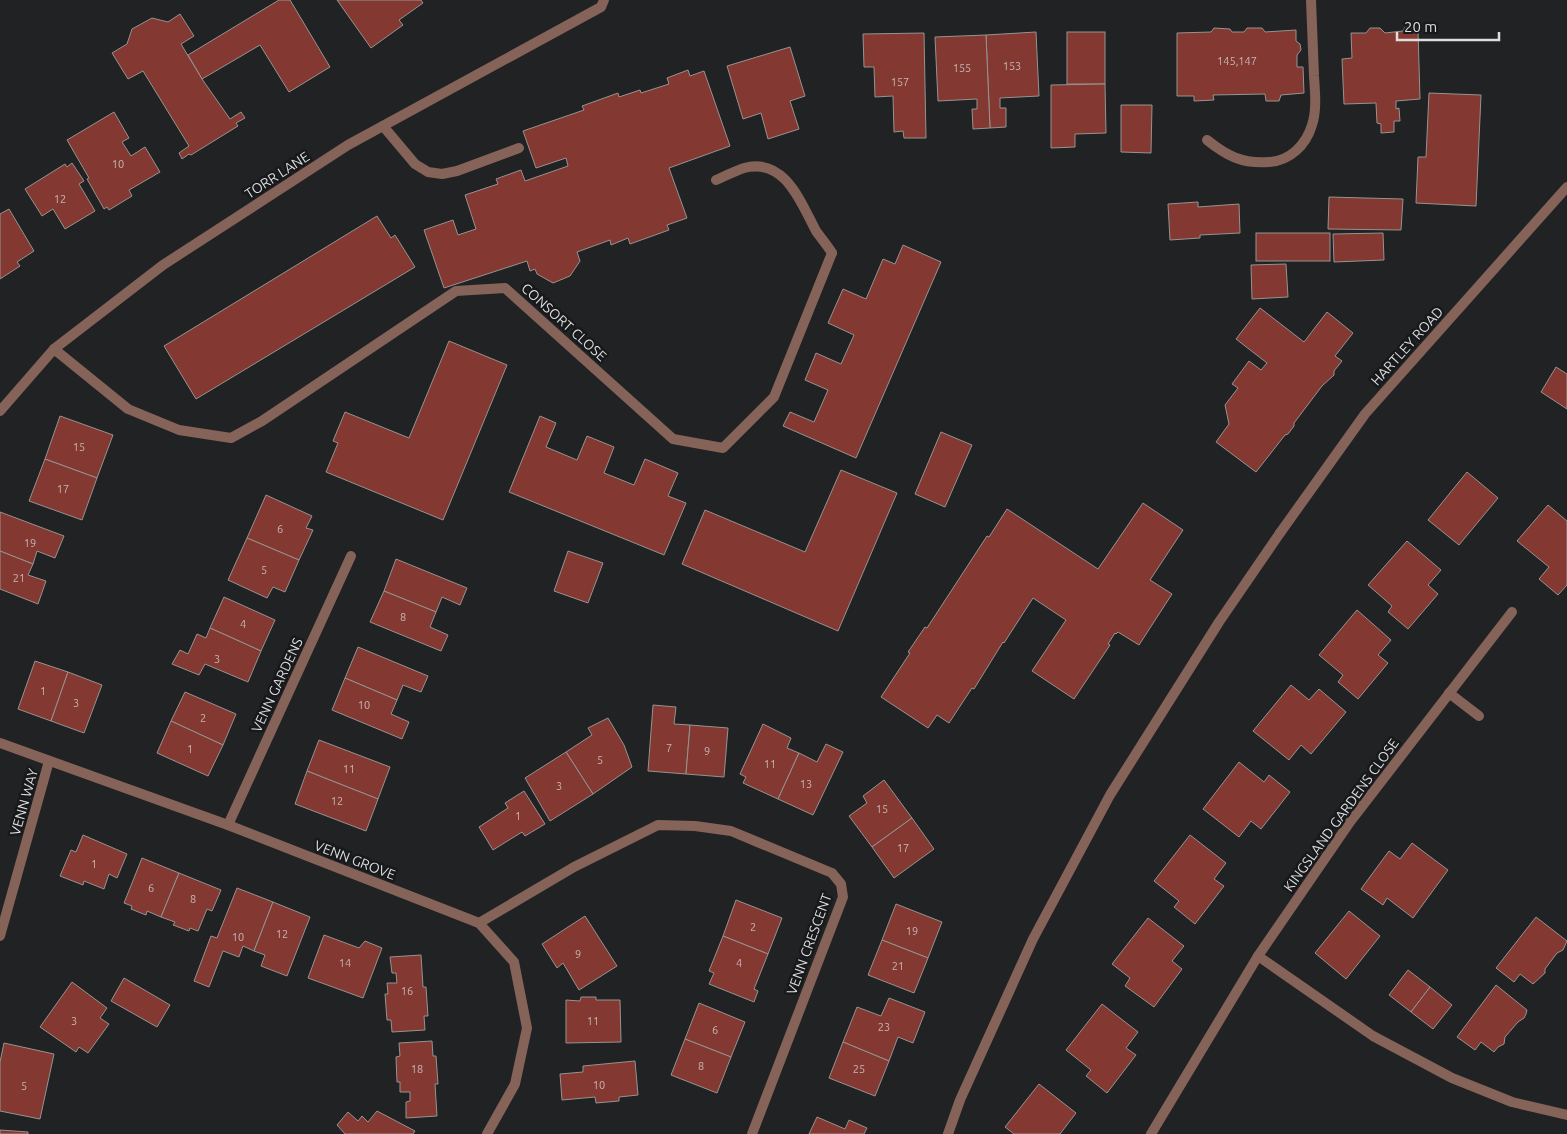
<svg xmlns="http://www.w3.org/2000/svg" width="1567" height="1134" font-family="Ubuntu,sans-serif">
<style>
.building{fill:#833931;stroke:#969392}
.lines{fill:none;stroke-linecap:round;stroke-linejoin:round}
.service{stroke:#856358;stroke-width:10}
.minor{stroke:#856358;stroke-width:10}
.labels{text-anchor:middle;stroke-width:5;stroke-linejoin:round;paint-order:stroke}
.number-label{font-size:11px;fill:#c6b5b4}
.street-label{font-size:14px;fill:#dddedf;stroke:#18191b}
</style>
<rect width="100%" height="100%" fill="#212224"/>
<g class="building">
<path d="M279 0H290L330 67 289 92 260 45 202 79 188 55Z"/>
<path d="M337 0H421L423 3 399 20 403 25 371 48Z"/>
<path d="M180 14 194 36 181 44 202 79 230 119 241 112 245 118 236 123 238 126 191 155 189 154 182 159 179 153 189 146 143 71 128 79 112 53 127 44 132 29 152 18 168 22Z"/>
<path d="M1415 26 1418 31 1420 99 1396 101V109L1399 108 1400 121H1394V132L1381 133V124L1377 123 1376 103 1344 104 1342 59 1352 58 1351 33H1366L1370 28H1380L1385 33 1403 31 1405 27Z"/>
<path d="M1214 28 1230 29 1232 32H1244L1247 28H1262L1265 32 1296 30V41L1300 44 1301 50 1297 55V67H1303L1304 93 1281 95 1279 101H1266L1265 94 1213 95 1214 100 1194 101V96H1177V33L1211 32Z"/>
<path d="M1036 32 1039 96 1000 98V108H1006V127L990 128 986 35Z"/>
<rect x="1067" y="32" width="38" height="52"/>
<path d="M924 33 926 138H904L903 131 894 132 893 96 875 97 874 67H864L863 34Z"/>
<path d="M986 35 990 128 973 129 972 109H977V99L938 101 935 37Z"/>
<path d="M790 47 805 96 790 101 799 129 768 139 761 113 743 119 727 66Z"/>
<path d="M688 70 690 76 704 71 730 146 669 168 687 218 667 225 669 230 630 244 628 238 611 245 610 240 577 252 580 261 570 276 553 283 537 274 535 269 530 271 527 261 444 288 424 230 453 220 458 235 476 229 465 195 498 184 496 179 521 170 525 181 568 166 566 158 536 168 523 131 584 110 582 106 618 93 619 97 640 90 641 93 669 84 667 78Z"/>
<path d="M1105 84 1106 133 1075 134V147L1051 148V85Z"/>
<path d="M1429 93 1481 95 1476 206 1416 203 1418 157H1426Z"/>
<path d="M1121 105H1152L1151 153 1121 152Z"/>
<path d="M114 112 129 138 122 142 131 156 145 147 160 172 129 190 132 196 109 210 107 207 104 209 87 179 89 178 67 140Z"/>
<path d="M72 163 84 181 79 184 95 211 65 229 53 209 42 216 25 189 65 164 67 167Z"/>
<path d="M1329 197 1403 199 1401 230 1328 229Z"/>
<path d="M1198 202V207L1239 204 1240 233 1200 235V238L1170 240 1168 204Z"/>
<path d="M9 209 34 251 17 262 20 266 0 279V214Z"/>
<path d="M377 216 391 238 395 235 415 267 196 399 164 346Z"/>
<rect x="1256" y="233" width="74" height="28"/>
<path d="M1383 233 1384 260 1334 262 1333 234Z"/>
<path d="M903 245 941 262 856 458 783 426 790 412 814 422 828 390 805 380 816 353 841 364 854 335 828 323 843 289 866 299 883 259 895 264Z"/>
<path d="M1286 264 1288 297 1252 299 1251 265Z"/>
<path d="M1260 308 1304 342 1327 312 1353 333 1335 356 1342 361 1334 371V375L1322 386 1294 423V426L1288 434 1285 435 1256 472 1216 442 1229 424 1225 405 1238 388 1232 384 1249 361 1261 370 1267 363 1236 339Z"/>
<path d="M449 341 507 365 443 520 326 472 338 443 333 441 345 412 409 438Z"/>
<path d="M1556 367 1567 374V409L1541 392Z"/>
<path d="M60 416 113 435 97 478 45 459Z"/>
<path d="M540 416 556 423 546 447 577 460 587 436 614 447 604 473 634 485 645 459 678 473 668 496 686 503 664 555 509 492Z"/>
<path d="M941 432 972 445 945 507 915 494Z"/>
<path d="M45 459 97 478 82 520 29 501Z"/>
<path d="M841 470 897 493 838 631 682 564 705 510 805 552Z"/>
<path d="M1467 472 1498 498 1459 545 1428 520Z"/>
<path d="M266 495 312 516 306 528 313 530 299 560 247 538Z"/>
<path d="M1143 503 1183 530 1150 580 1172 594 1139 645 1118 632 1116 634 1115 633 1108 644 1110 645 1074 699 1032 671 1066 620 1033 598 1004 643 1003 642 974 689 972 688 949 723 937 715 928 728 881 697 910 653 908 652 925 627 927 628 987 536 989 537 1007 509 1098 569Z"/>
<path d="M1548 505 1567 521V585L1558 595 1539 579 1549 567 1517 541Z"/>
<path d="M0 512 64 536 55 558 37 551 33 564 0 551Z"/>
<path d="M247 538 299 560 285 592 273 587 267 598 228 580Z"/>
<path d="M1407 541 1441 570 1428 585 1438 594 1408 629 1388 612 1392 606 1368 585Z"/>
<path d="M0 551 33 564 28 575 46 581 38 604 0 589Z"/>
<path d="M568 551 603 563 588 603 554 591Z"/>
<path d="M396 559 467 588 460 605 442 597 436 612 384 591Z"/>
<path d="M384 591 436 612 430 627 448 635 441 651 370 622Z"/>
<path d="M224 597 275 620 261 651 210 628Z"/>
<path d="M1357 610 1391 640 1378 655 1388 663 1358 699 1338 682 1343 675 1319 655Z"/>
<path d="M210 628 261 651 248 682 205 664 199 675 172 664 180 650 188 654 197 634 206 638Z"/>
<path d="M358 647 428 676 421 692 403 685 397 700 345 678Z"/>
<path d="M35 661 68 672 51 721 18 709Z"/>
<path d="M68 672 102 685 84 733 51 721Z"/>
<path d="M345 678 397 700 391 714 409 722 402 739 332 710Z"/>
<path d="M1291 685 1309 700 1319 689 1346 712 1311 754 1301 745 1289 760 1253 731Z"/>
<path d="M185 692 236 714 223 745 171 721Z"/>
<path d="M653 705 676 707 674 724 690 725 686 774 648 771Z"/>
<path d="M608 718 624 745 632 767 593 794 566 752 592 735 588 728Z"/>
<path d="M171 721 223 745 208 776 157 753Z"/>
<path d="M763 724 791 738 787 748 799 753 778 799 743 783 746 777 740 774Z"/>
<path d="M690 725 728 728 724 777 686 774Z"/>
<path d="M319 740 390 767 378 799 307 771Z"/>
<path d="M826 744 843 752 813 815 778 799 799 753 817 762Z"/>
<path d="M566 752 593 794 550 821 525 778Z"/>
<path d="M1239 762 1264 782 1269 775 1290 792 1261 829 1251 821 1239 837 1203 809Z"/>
<path d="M307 771 378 799 366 831 295 804Z"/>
<path d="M884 780 912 818 872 847 849 816 867 803 863 796Z"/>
<path d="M524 791 545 824 525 836 522 832 493 850 479 827 508 808 505 803Z"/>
<path d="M912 818 934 849 894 878 872 847Z"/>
<path d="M83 835 127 854 117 878 109 874 104 889 84 881 83 885 60 876 71 850 76 852Z"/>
<path d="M1190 835 1226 863 1214 879 1224 886 1195 924 1174 907 1179 901 1154 881Z"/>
<path d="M1412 843 1448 870 1413 918 1387 898 1383 905 1361 889 1389 851 1400 859Z"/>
<path d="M142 858 179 873 161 917 147 911 146 915 131 909 132 906 124 903Z"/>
<path d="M179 873 221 890 212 911 207 909 198 931 190 928 189 931 173 925 175 922 161 917Z"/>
<path d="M237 888 273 902 254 951 243 946 239 957 223 951 209 987 194 981 211 936 217 938Z"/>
<path d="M736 900 782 918 768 954 723 936Z"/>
<path d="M273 902 310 917 287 976 261 966 265 955 254 951Z"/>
<path d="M896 904 942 922 928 958 882 940Z"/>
<path d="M1349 911 1380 936 1346 979 1315 953Z"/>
<path d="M585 916 617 966 579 990 563 963 557 968 542 944Z"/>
<path d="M1536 917 1567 941 1563 950 1557 953 1545 969V973L1533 984 1520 974 1514 982 1496 968Z"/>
<path d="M1148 918 1184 946 1172 961 1182 969 1154 1007 1125 986 1130 978 1112 964Z"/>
<path d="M324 935 359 948 365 941 382 948 363 998 308 978Z"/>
<path d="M723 936 768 954 754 989 758 991 754 1002 709 984 714 973 709 971Z"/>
<path d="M882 940 928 958 914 993 868 975Z"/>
<path d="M421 955 423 987H426L428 1016H424L425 1030 392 1032 391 1020H387L385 994H388L387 983H397L396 973H392L390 957Z"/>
<path d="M1408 970 1430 987 1411 1012 1389 995Z"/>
<path d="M124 978 170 1005 157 1027 111 1001Z"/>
<path d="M72 982 107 1008 100 1018 109 1024 88 1053 79 1047 76 1052 40 1027Z"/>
<path d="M1496 985 1527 1010 1526 1014 1524 1018 1518 1022 1505 1037 1504 1044 1498 1047 1494 1052 1481 1042 1475 1050 1457 1037Z"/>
<path d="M1430 987 1452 1005 1433 1029 1411 1012Z"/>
<path d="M581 997H596V1000H620L621 1042 566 1043V1000L580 1001Z"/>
<path d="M889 998 925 1012 913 1043 898 1037 889 1061 843 1042 857 1007 881 1016Z"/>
<path d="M699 1003 745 1022 731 1057 685 1039Z"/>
<path d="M1102 1004 1138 1032 1126 1048 1136 1055 1107 1093 1086 1076 1091 1070 1066 1050Z"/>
<path d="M685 1039 731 1057 717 1093 671 1075Z"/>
<path d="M432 1041 433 1056H436L438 1084H435L437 1116 406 1118V1102L410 1101V1092H400V1082H397L396 1057 400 1056 399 1043Z"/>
<path d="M843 1042 889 1061 875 1096 829 1078Z"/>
<path d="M4 1043 54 1054 40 1119 0 1111V1062Z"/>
<path d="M635 1061 638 1095 619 1097V1101L596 1103 595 1097 562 1100 560 1074 583 1072V1066Z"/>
<path d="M1039 1084 1076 1113 1060 1134H1014L1005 1127Z"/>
<path d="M377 1111 415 1131 413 1134H345L337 1125 348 1112 358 1121 362 1116 368 1122Z"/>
<path d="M817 1117 845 1129 849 1120 867 1128 864 1134H809Z"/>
<path d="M0 1130 28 1132V1134H0Z"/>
</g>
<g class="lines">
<g class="service">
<path d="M383 126 415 164 428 172 442 174 457 171 519 148"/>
<path d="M1207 140C1227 156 1242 164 1269 162 1290 161 1306 145 1312 125 1317 110 1315 92 1314 76 1313 51 1312 25 1311 0"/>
<path d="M716 180C725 176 735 171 744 168 785 157 801 203 816 231 821 238 827 245 832 253"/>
<path d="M948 1134 960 1100 1033 939 1110 795 1219 622 1280 533"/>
</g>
<g class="minor">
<path d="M54 349 128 409 179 430 231 438 262 421 456 291 505 288 673 439 723 448 774 397 832 253"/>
<path d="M0 411 54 349 163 265 348 145 601 7 604 0"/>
<path d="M1280 533 1365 414 1567 187"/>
<path d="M1449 693 1479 716"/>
<path d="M0 743 228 825 479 923 514 962 527 1028 515 1084 487 1134"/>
<path d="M228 825 351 556"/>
<path d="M479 923 574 867 658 825 695 826 731 831 832 873 841 884 843 897 752 1134"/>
<path d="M0 936 49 761"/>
<path d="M1258 956 1373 1036 1452 1078 1512 1102 1567 1115"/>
<path d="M1151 1134 1258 956 1350 822 1512 612"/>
</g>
</g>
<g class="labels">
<g class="number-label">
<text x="1237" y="65">145,147</text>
<text x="1012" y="70">153</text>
<text x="962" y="72">155</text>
<text x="900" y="86">157</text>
<text x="118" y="168">10</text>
<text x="60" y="203">12</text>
<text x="79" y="451">15</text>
<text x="63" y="493">17</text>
<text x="280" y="533">6</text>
<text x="30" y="547">19</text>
<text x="264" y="574">5</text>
<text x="19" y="582">21</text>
<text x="403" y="621">8</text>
<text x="243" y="628">4</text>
<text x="217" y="663">3</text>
<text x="43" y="695">1</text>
<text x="76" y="707">3</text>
<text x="364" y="709">10</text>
<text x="203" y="722">2</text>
<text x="669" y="752">7</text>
<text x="190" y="753">1</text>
<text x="707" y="755">9</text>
<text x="600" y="764">5</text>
<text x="770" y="768">11</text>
<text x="349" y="773">11</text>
<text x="806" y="788">13</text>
<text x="559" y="790">3</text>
<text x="337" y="805">12</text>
<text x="882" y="813">15</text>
<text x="518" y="820">1</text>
<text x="903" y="852">17</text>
<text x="94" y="868">1</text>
<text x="151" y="892">6</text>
<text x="193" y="903">8</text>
<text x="753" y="931">2</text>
<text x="912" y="935">19</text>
<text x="282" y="938">12</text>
<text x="238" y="941">10</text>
<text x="578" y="958">9</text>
<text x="345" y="967">14</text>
<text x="739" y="967">4</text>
<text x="898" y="970">21</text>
<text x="407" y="995">16</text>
<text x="74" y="1025">3</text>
<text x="593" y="1025">11</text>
<text x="884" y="1031">23</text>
<text x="715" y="1034">6</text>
<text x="701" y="1070">8</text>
<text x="417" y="1073">18</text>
<text x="859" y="1073">25</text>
<text x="599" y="1089">10</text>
<text x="24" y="1090">5</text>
</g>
<g class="street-label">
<text transform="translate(277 175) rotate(-33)" y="5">TORR LANE</text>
<text transform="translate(564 322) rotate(42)" y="5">CONSORT CLOSE</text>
<text transform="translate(1407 346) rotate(-48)" y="5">HARTLEY ROAD</text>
<text transform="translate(277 685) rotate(-65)" y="5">VENN GARDENS</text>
<text transform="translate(24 802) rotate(-74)" y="5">VENN WAY</text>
<text transform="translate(1341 815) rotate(-54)" y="5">KINGSLAND GARDENS CLOSE</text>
<text transform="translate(355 860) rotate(21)" y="5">VENN GROVE</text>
<text transform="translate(809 944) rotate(-70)" y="5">VENN CRESCENT</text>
</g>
</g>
<path d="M1397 32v8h102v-8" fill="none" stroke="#dddedf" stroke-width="2.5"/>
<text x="1404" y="32" font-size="15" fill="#dddedf" stroke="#18191b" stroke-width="4" paint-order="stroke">20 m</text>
</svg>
